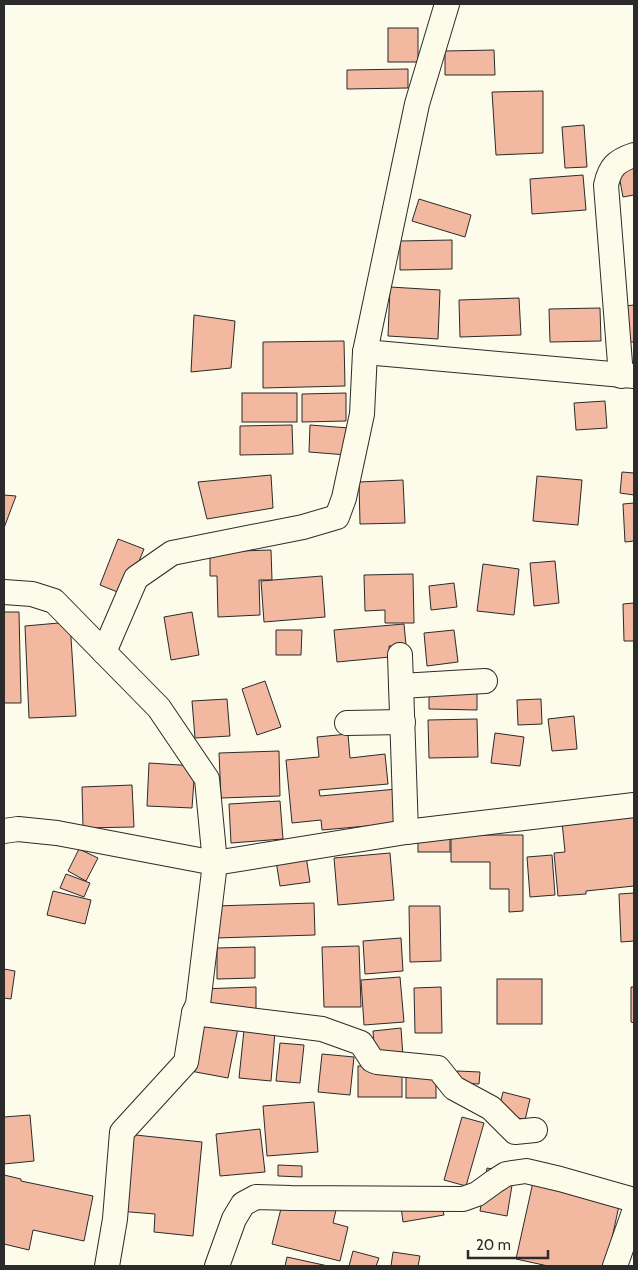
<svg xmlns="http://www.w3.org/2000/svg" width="638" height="1270" font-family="Cabin,sans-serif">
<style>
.building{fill:#f2b8a0;stroke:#2b2b2b}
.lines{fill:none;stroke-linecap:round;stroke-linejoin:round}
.minor-casing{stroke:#2b2b2b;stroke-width:26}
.minor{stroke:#fdfbea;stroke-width:24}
</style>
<rect width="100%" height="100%" fill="#fdfbea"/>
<g class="building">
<rect x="388" y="28" width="30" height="34"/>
<path d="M494 50 495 75H445V51Z"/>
<path d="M408 69V88L347 89V70Z"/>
<path d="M543 91V153L496 155 492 92Z"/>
<path d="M584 125 587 167 565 168 562 127Z"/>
<path d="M634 162V195L623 197 617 165Z"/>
<path d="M583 175 586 210 532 214 530 179Z"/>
<path d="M419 199 471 215 465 237 412 221Z"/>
<path d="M452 240V269L400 270V241Z"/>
<path d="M390 287 440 290 438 339 388 336Z"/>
<path d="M519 298 521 335 460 337 459 300Z"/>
<path d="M634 305V342H626L624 306Z"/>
<path d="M600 308 601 341 550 342 549 309Z"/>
<path d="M194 315 235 321 231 368 191 372Z"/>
<path d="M344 341 345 386 263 388V342Z"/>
<rect x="242" y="393" width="55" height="29"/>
<path d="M346 393V421L302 422V394Z"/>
<path d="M605 401 607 428 576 430 574 403Z"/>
<path d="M292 425 293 454 240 455V426Z"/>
<path d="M310 425 349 428 347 455 309 452Z"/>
<path d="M622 472 634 473V495L620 493Z"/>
<path d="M271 475 273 508 207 519 198 482Z"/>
<path d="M537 476 582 480 578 525 533 521Z"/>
<path d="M403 480 405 523 360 524 359 482Z"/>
<path d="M4 495 16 496 4 528Z"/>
<path d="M634 503V541L625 542 623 504Z"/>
<path d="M118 539 144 549 125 595 100 585Z"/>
<path d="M271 550 272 580H259L260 615 218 617 217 576H210V552Z"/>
<path d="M555 561 559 603 534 606 530 563Z"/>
<path d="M483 564 519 569 514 615 477 611Z"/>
<path d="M413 574 414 623H385V610L365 611 364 575Z"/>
<path d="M322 576 325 617 264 622 261 581Z"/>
<path d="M454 583 457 607 431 610 429 586Z"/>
<path d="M634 603V641H624L623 604Z"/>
<path d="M4 612H19L21 703H4Z"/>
<path d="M192 612 199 655 171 660 164 617Z"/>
<path d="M70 622 76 716 29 718 25 626Z"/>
<path d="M404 624 406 645 389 646 390 657 337 662 334 630Z"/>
<path d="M276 630H302L301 655H276Z"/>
<path d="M454 630 458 662 427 666 424 633Z"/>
<path d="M265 681 281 727 257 735 242 689Z"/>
<path d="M429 688H477V710L429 709Z"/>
<path d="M227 699 230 736 195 738 192 701Z"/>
<path d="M541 699 542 724 518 725 517 700Z"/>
<path d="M574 716 577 749 552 751 548 719Z"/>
<path d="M477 719 478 757 429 758 428 720Z"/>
<path d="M495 733 524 737 520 766 491 763Z"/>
<path d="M348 734 350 758 385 754 388 784 319 790 320 796 397 789 401 823 322 830 321 820 292 823 286 760 319 757 317 737Z"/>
<path d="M279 751 280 796 221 798 219 753Z"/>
<path d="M149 763 195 766 192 808 147 806Z"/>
<path d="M132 785 134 827 83 828 82 787Z"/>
<path d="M280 801 283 839 231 843 229 804Z"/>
<path d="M634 815V886L586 891V894L558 896 554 853 565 852 562 822Z"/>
<path d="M451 835H523V911L509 912V889H490V862H451Z"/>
<rect x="418" y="839" width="32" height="13"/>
<path d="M79 849 98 858 86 881 68 871Z"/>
<path d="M390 853 394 900 338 905 334 858Z"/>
<path d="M552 855 555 895 530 897 527 857Z"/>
<path d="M306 856 310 882 280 886 276 861Z"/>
<path d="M66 874 90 883 84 897 60 888Z"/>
<path d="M53 891 91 900 85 924 47 915Z"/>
<path d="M634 893V941L621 942 619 894Z"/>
<path d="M314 903 315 935 216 938 214 906Z"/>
<path d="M409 906H440L441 961 410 962Z"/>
<path d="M401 938 403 971 365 974 363 941Z"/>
<path d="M359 946 361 1007H324L322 947Z"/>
<path d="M255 947V978L217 979V948Z"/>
<path d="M4 969 15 971 11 999 4 998Z"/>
<path d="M400 977 404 1022 364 1025 361 980Z"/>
<rect x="497" y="979" width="45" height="45"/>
<path d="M256 987V1013L202 1015 201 989Z"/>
<path d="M441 987 442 1033H415L414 988Z"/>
<path d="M631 987H634V1023L631 1022Z"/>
<path d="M196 1014 239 1023 228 1078 185 1070Z"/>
<path d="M401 1028 403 1057 375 1059 373 1031Z"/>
<path d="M244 1030 275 1032 271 1081 239 1078Z"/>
<path d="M280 1043 304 1045 300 1083 276 1081Z"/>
<path d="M322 1054 354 1057 350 1095 318 1092Z"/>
<rect x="358" y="1066" width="44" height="31"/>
<path d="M457 1071 480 1072 479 1084 457 1083Z"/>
<rect x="406" y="1072" width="30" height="26"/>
<path d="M503 1092 530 1099 525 1120 498 1112Z"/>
<path d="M314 1102 318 1152 267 1156 263 1106Z"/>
<path d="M30 1115 34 1161 4 1164V1117Z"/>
<path d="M462 1117 484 1123 466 1186 444 1180Z"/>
<path d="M260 1129 265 1172 220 1176 216 1134Z"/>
<path d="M126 1134 202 1142 193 1236 154 1232 155 1214 118 1211Z"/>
<path d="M278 1165 302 1166V1177L278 1176Z"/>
<path d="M487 1168 514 1173 507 1216 480 1211Z"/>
<path d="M4 1175 21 1179V1181L93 1196 84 1241 33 1230 29 1250 4 1244Z"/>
<path d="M533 1182 620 1201 606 1266H548L516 1259Z"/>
<path d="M439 1191 444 1215 403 1222 400 1199Z"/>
<path d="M285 1193 337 1206 333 1223 348 1227 340 1261 272 1244Z"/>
<path d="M353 1251 379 1258 376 1266H349Z"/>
<path d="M393 1252 420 1256 418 1266H391Z"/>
<path d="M287 1257 328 1266H285Z"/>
</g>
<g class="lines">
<g class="minor-casing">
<g id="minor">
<path d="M365 352 634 376"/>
<path d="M621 376 606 185C610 167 616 161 634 155"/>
<path d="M4 592 32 594 54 601 159 708 207 779 215 863 198 1004 194 1013 186 1062 122 1132 115 1219 107 1266"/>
<path d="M104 652 136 578 172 553 303 527 337 517 344 498 362 414 365 352 417 104 447 4"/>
<path d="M400 655 406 832"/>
<path d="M401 686 485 681"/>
<path d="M347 723 403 722"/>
<path d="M4 831 18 829 57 833 215 863 406 832 634 805"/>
<path d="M194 1013 322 1029 361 1043 372 1060 377 1062 438 1068 454 1088 491 1108 515 1132 535 1130"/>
<path d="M217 1266 234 1219 243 1204 256 1197 291 1198 463 1199 477 1194 495 1181 506 1174 526 1171 560 1179 634 1200"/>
<path d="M615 1266 634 1212"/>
</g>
</g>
<use href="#minor" class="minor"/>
</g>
<rect width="638" height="1270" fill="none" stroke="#2b2b2b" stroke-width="10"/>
<path d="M468 1250v8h80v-8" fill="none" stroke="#2b2b2b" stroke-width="2.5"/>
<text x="476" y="1250" font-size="15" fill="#2b2b2b" stroke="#fdfbea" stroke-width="4" paint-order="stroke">20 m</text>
</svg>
